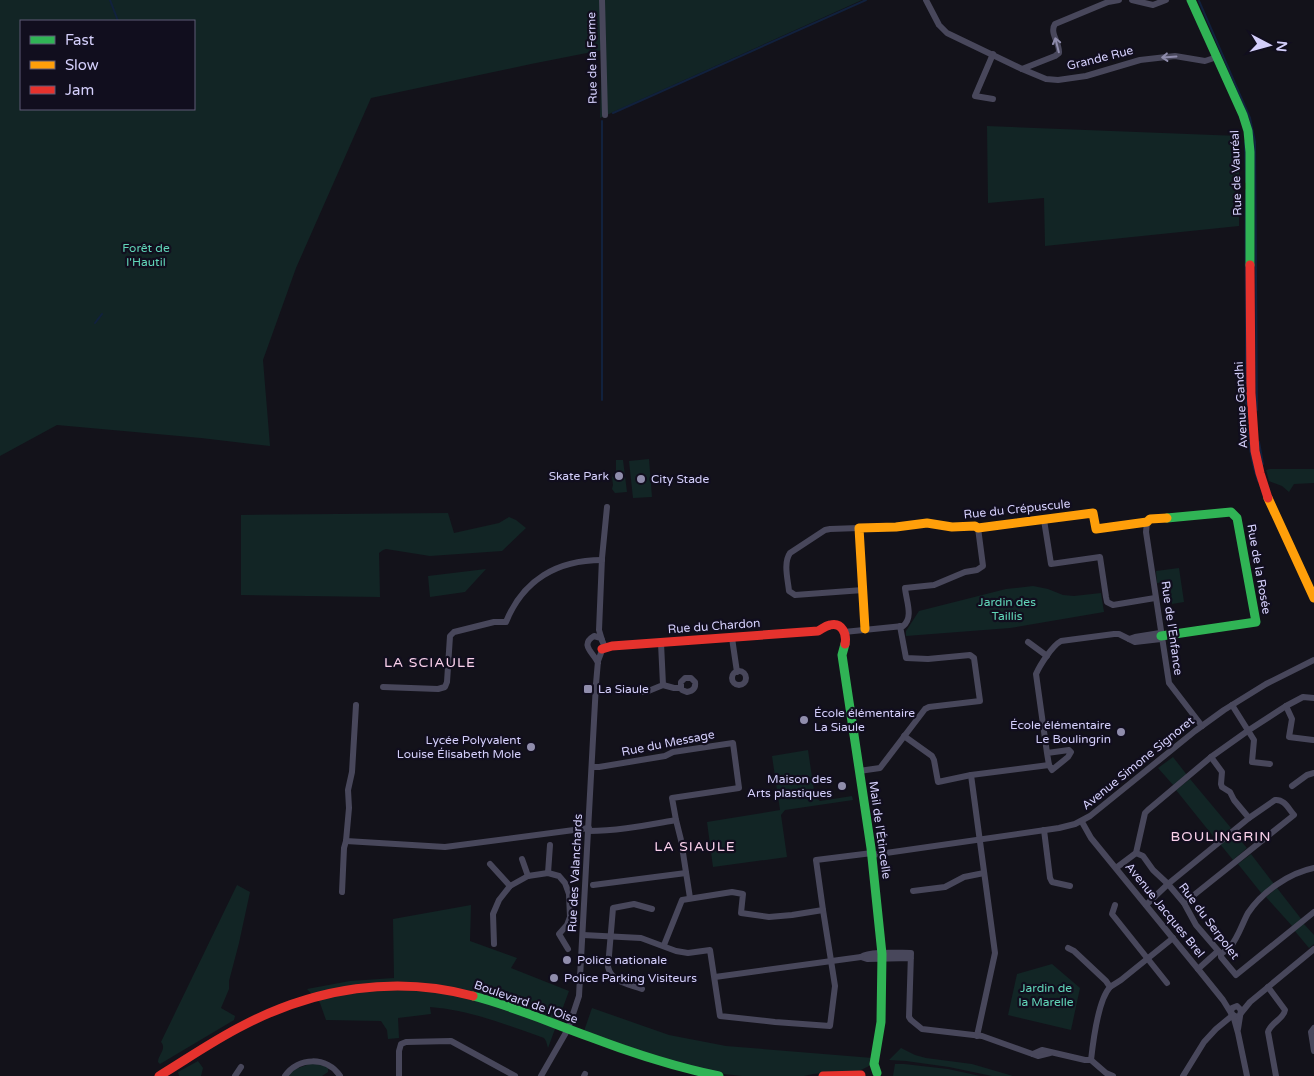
<svg xmlns="http://www.w3.org/2000/svg" width="1314" height="1076" font-family="'Varela Round',sans-serif">
<style>
.green{fill:#122525;fill-rule:evenodd}
.lines{fill:none;stroke-linecap:round;stroke-linejoin:round}
.stream{stroke:#11213d;stroke-width:2}
.street{stroke:#48475b;stroke-width:6}
.fast{stroke:#30b455;stroke-width:9}
.slow{stroke:#ff9f0a;stroke-width:9}
.jam{stroke:#e5322d;stroke-width:9}
.oneway{stroke:#8e8bab}
.poi-dot{fill:#908dac;stroke:#110e1e;stroke-width:2}
.labels{text-anchor:middle;stroke-width:4.5;stroke-linejoin:round;paint-order:stroke}
.street-label{font-size:12px;fill:#d4cffb;stroke:#110e1e}
.park-label{font-size:12px;fill:#61d5b8;stroke:#110e1e}
.poi-label{font-size:12px;fill:#d4cffb;stroke:#110e1e;text-anchor:start}
.neighbourhood-label{font-size:14px;letter-spacing:1px;fill:#fbd1ec;stroke:#110e1e}
</style>
<rect width="100%" height="100%" fill="#13121a"/>
<g class="green">
<path d="M0 0H862L600 118 602 50 531 64 371 98 296 268 263 360 270 446 201 438 57 425 0 456ZM21 21H194V109H21Z"/>
<path d="M987 126 1239 136V226L1045 246 1044 198 988 203Z"/>
<path d="M649 459 652 497 633 498 629 461Z"/>
<path d="M616 460H623L627 492 615 493 612 489 613 485 612 477 616 474Z"/>
<path d="M1270 469H1314V483L1294 484 1289 492 1282 486 1269 481 1266 470Z"/>
<path d="M448 513 454 533 499 523 509 517 516 520 526 528 502 551 430 556 386 549 383 550 379 553 380 597 241 595V515Z"/>
<path d="M1179 568 1184 602 1172 604 1169 582 1157 583 1156 571Z"/>
<path d="M486 569 465 592 430 597 428 576Z"/>
<path d="M1033 586 1048 589 1063 595 1074 596 1101 593 1104 612 1010 628 906 636V631L919 611 1006 589Z"/>
<path d="M808 750 815 797 820 801 852 796 853 800 785 810 781 815 787 857 713 867 707 822 780 810 772 756Z"/>
<path d="M1173 757 1187 775 1174 786 1158 768Z"/>
<path d="M1190 779 1231 828 1217 841 1176 790Z"/>
<path d="M1234 833 1247 848 1233 860 1220 844Z"/>
<path d="M1251 854 1274 884 1262 894 1238 864Z"/>
<path d="M237 885 250 892 239 943 229 981V989L221 1008 235 1016 234 1020 160 1064 158 1062C158 1055 167 1049 161 1042Z"/>
<path d="M1277 888 1302 920 1293 927 1266 897Z"/>
<path d="M471 905 470 941 517 958 511 968 569 991 548 1048 546 1041 544 1038C507 1025 470 1010 430 1007L431 1014 398 1018 399 1038 388 1039 387 1030 381 1021 326 1020 320 1003 307 989 350 981 394 978 393 919Z"/>
<path d="M1303 923 1314 935V944L1309 948 1294 930Z"/>
<path d="M1052 964 1080 988 1071 1030 1008 1015 1017 974Z"/>
<path d="M592 1008 669 1035 726 1046 873 1058 869 1066 855 1073 838 1072 813 1074 804 1076H742L724 1074 684 1065 652 1055 584 1031Z"/>
<path d="M901 1048 915 1055 926 1058 972 1064 1013 1076H992L949 1067 906 1061 889 1060Z"/>
<path d="M198 1061 203 1068 201 1076H179L178 1072Z"/>
<path d="M312 1063 328 1067V1072L322 1076H288L293 1070Z"/>
<path d="M895 1064H904L948 1069 980 1076H893Z"/>
</g>
<g class="lines">
<g class="stream">
<path d="M110 0 118 21"/>
<path d="M1199 1 1250 118 1255 142 1257 410"/>
<path d="M613 113 866 0"/>
<path d="M602 121V400"/>
<path d="M1245 142 1246 182"/>
<path d="M1246 190C1245 241 1246 293 1246 345 1246 390 1243 438 1258 481"/>
<path d="M95 323 102 314"/>
<path d="M1259 442 1263 464"/>
</g>
<g class="street">
<path d="M602 0 605 115"/>
<path d="M926 0 939 25 947 33 1022 69 1046 79 1058 80 1086 76 1140 60 1175 56 1205 61 1217 57"/>
<path d="M1132 0 1153 5 1166 0"/>
<path d="M1022 69 1055 56 1059 53C1060 43 1049 33 1055 24L1108 2 1119 0"/>
<path d="M993 99 975 96 993 54"/>
<path d="M1044 520 1051 564 1100 557 1106 597 1107 602 1113 605 1155 598"/>
<path d="M1147 522 1146 532 1169 683 1202 726"/>
<path d="M859 528 830 529 825 530 790 553C783 563 788 580 789 591L795 595 863 590"/>
<path d="M844 632 903 626C914 618 906 600 905 588L934 585 965 572 977 570 983 566 978 528"/>
<path d="M1160 633 1135 637 1129 639 1135 642 1161 639"/>
<path d="M732 638 737 672"/>
<path d="M602 640 599 630 602 558 607 507"/>
<path d="M1028 642 1047 656"/>
<circle cx="739" cy="678" r="7"/>
<path d="M663 685 674 688H681L682 690 687 692C693 691 696 688 695 682L691 678H685L681 682V688"/>
<path d="M383 687 438 689 445 687 447 682 450 636 454 632 494 622H506C523 580 557 560 602 560"/>
<path d="M636 692H646L663 685 661 643"/>
<path d="M1232 705 1254 740 1252 762 1270 764"/>
<path d="M1286 706 1292 719 1289 737 1313 740"/>
<path d="M904 736 932 756 934 760 938 782 971 775 1049 765"/>
<path d="M1047 753 1049 765 1052 770 1068 757 1071 752 1069 750 1047 753 1036 674C1040 665 1052 646 1061 641L1114 634H1119L1129 639"/>
<path d="M1211 757 1222 772 1221 784 1222 787 1230 792 1234 800 1249 818"/>
<path d="M592 767H599L665 756 673 752 733 743 739 788 672 798 676 820 681 840 690 898"/>
<path d="M859 771 880 768 925 709 929 707 980 701 974 658 970 655 928 659 906 658 900 626"/>
<path d="M971 775 995 953 977 1036"/>
<path d="M1292 786 1307 775 1314 773"/>
<path d="M1082 822 1091 838 1198 969 1223 1000 1231 1013"/>
<path d="M1044 830 1050 878 1052 882 1070 886"/>
<path d="M589 831C618 831 647 825 676 820"/>
<path d="M346 841 445 847 589 828"/>
<path d="M1136 853 1143 856 1153 870 1168 884 1184 903 1196 925 1221 954V957L1236 975 1314 912"/>
<path d="M872 855 1059 828 1075 824 1090 816 1195 731 1224 710 1266 684 1314 660"/>
<path d="M522 859 528 876"/>
<path d="M490 864 510 886"/>
<path d="M1116 868 1136 853 1145 813 1148 810 1211 757 1249 730 1286 706 1303 697 1314 698"/>
<path d="M548 873 550 845"/>
<path d="M593 885 686 873"/>
<path d="M913 891 945 887 964 877 984 873"/>
<path d="M342 892 344 848 346 841 349 808 348 790 352 772 356 705"/>
<path d="M1115 905 1112 914 1167 983"/>
<path d="M1146 905 1168 884 1249 818 1275 800C1284 799 1288 808 1294 815L1184 903"/>
<path d="M583 935 641 938 676 951 688 953 710 950 720 1016 775 1022 830 1026 835 986 823 910"/>
<path d="M494 944 493 914 499 900 510 886 528 876 548 873 559 876 565 883 569 894 570 917 567 925 559 934 568 949"/>
<path d="M664 945 682 900 732 892 743 894 741 913 769 917 792 915 823 910 816 860 872 853"/>
<path d="M1068 948 1074 951 1106 981 1110 987C1098 1000 1093 1042 1091 1060"/>
<path d="M1221 954C1224 952 1227 950 1230 947 1238 938 1242 924 1248 913 1262 892 1289 873 1314 868"/>
<path d="M911 958 867 959 861 957C870 951 898 953 911 953L909 1017 911 1020 922 1029 982 1036 1038 1056 1050 1053"/>
<path d="M1198 969 1218 951"/>
<path d="M715 977 861 957"/>
<path d="M1110 987 1121 980 1173 938"/>
<path d="M1268 987 1285 1010C1284 1019 1271 1022 1268 1032L1276 1076"/>
<path d="M642 989C629 984 612 983 608 967L613 908 634 904 652 909"/>
<path d="M1241 1013 1250 1002 1314 949"/>
<path d="M1314 1028 1311 1032 1314 1051"/>
<path d="M1238 1029 1241 1010 1237 1006 1232 1008 1231 1013 1233 1015 1237 1017 1240 1015"/>
<path d="M1033 1054 1042 1050 1085 1060H1091L1106 1073 1113 1076"/>
<path d="M235 1076 241 1067"/>
<path d="M285 1076C298 1057 327 1056 340 1076"/>
<path d="M399 1076V1051L401 1044 406 1042 451 1041 515 1076"/>
<path d="M541 1076 568 1029 579 996 596 684 598 661 604 645 601 638 594 636C579 645 594 653 598 663"/>
<path d="M584 1076 585 1074"/>
<path d="M1183 1076 1204 1042 1216 1029 1233 1015 1238 1033 1247 1076"/>
</g>
<g class="fast">
<path d="M1191 0 1243 115 1248 131 1250 152V265"/>
<path d="M1161 636 1256 622 1237 518 1231 512 1167 518"/>
<path d="M845 644 842 655 871 848 882 954 881 1022 874 1064 877 1073"/>
<path d="M473 996C513 1006 551 1023 590 1037 632 1053 675 1067 719 1076"/>
</g>
<g class="slow">
<path d="M1268 498 1314 598"/>
<path d="M865 629 859 528 896 527 927 523 952 527 975 526 978 528 1093 513 1096 529 1147 522 1150 519 1167 518"/>
</g>
<g class="jam">
<path d="M1250 265 1251 393 1255 451 1260 473 1268 498"/>
<path d="M602 649 612 646 818 631C822 629 825 626 830 625 842 622 847 634 845 644"/>
<path d="M159 1076C187 1059 214 1040 244 1025 315 988 396 975 473 996"/>
<path d="M823 1076 861 1075"/>
</g>
</g>
<defs><path id="oneway-shaft" d="M-6 0H5M1.5-3L5.5 0L1.5 3" fill="none" stroke-width="1.6" stroke-linecap="round" stroke-linejoin="round" transform="scale(1.25)"/></defs>
<g class="oneway">
<use href="#oneway-shaft" transform="translate(1057 45) rotate(-104)"/>
<use href="#oneway-shaft" transform="translate(1169 57) rotate(176)"/>
</g>
<g class="poi-dot">
<circle cx="619" cy="476" r="5"/>
<circle cx="641" cy="479" r="5"/>
<rect x="583" y="684" width="10" height="10" rx="2.5"/>
<circle cx="804" cy="720" r="5"/>
<circle cx="1121" cy="732" r="5"/>
<circle cx="531" cy="747" r="5"/>
<circle cx="842" cy="786" r="5"/>
<circle cx="567" cy="960" r="5"/>
<circle cx="554" cy="978" r="5"/>
</g>
<g class="labels">
<g class="street-label">
<text transform="translate(592 58) rotate(-91)" y="4">Rue de la Ferme</text>
<text transform="translate(1100 58) rotate(-14)" y="4">Grande Rue</text>
<text transform="translate(1236 173) rotate(-92)" y="4">Rue de Vauréal</text>
<text transform="translate(1241 405) rotate(-93)" y="4">Avenue Gandhi</text>
<text transform="translate(1017 509) rotate(-6)" y="4">Rue du Crépuscule</text>
<text transform="translate(1259 569) rotate(80)" y="4">Rue de la Rosée</text>
<text transform="translate(714 626) rotate(-4)" y="4">Rue du Chardon</text>
<text transform="translate(1172 628) rotate(82)" y="4">Rue de l'Enfance</text>
<text transform="translate(668 743) rotate(-11)" y="4">Rue du Message</text>
<text transform="translate(1138 763) rotate(-39)" y="4">Avenue Simone Signoret</text>
<text transform="translate(880 830) rotate(82)" y="4">Mail de l'Étincelle</text>
<text transform="translate(575 873) rotate(-87)" y="4">Rue des Valanchards</text>
<text transform="translate(1165 910) rotate(51)" y="4">Avenue Jacques Brel</text>
<text transform="translate(1209 921) rotate(53)" y="4">Rue du Serpolet</text>
<text transform="translate(526 1002) rotate(19)" y="4">Boulevard de l'Oise</text>
</g>
<g class="park-label">
<text x="146" y="252">Forêt de<tspan x="146" dy="14">l'Hautil</tspan></text>
<text x="1007" y="606">Jardin des<tspan x="1007" dy="14">Taillis</tspan></text>
<text x="1046" y="992">Jardin de<tspan x="1046" dy="14">la Marelle</tspan></text>
</g>
<g class="poi-label">
<text x="609" y="480" text-anchor="end">Skate Park</text>
<text x="651" y="483">City Stade</text>
<text x="598" y="693">La Siaule</text>
<text x="814" y="717">École élémentaire<tspan x="814" dy="14">La Siaule</tspan></text>
<text x="1111" y="729" text-anchor="end">École élémentaire<tspan x="1111" dy="14">Le Boulingrin</tspan></text>
<text x="521" y="744" text-anchor="end">Lycée Polyvalent<tspan x="521" dy="14">Louise Élisabeth Mole</tspan></text>
<text x="832" y="783" text-anchor="end">Maison des<tspan x="832" dy="14">Arts plastiques</tspan></text>
<text x="577" y="964">Police nationale</text>
<text x="564" y="982">Police Parking Visiteurs</text>
</g>
<g class="neighbourhood-label">
<text x="430" y="667">LA SCIAULE</text>
<text x="1221" y="841">BOULINGRIN</text>
<text x="695" y="851">LA SIAULE</text>
</g>
</g>
<rect x="20" y="20" width="175" height="90" fill="#110e1e" stroke="#5f5b76"/>
<rect x="30" y="36" width="25" height="8" fill="#30b455" stroke="#5f5b76"/>
<text x="65" y="45" font-size="15" fill="#d4cffb">Fast</text>
<rect x="30" y="61" width="25" height="8" fill="#ff9f0a" stroke="#5f5b76"/>
<text x="65" y="70" font-size="15" fill="#d4cffb">Slow</text>
<rect x="30" y="86" width="25" height="8" fill="#e5322d" stroke="#5f5b76"/>
<text x="65" y="95" font-size="15" fill="#d4cffb">Jam</text>
<g transform="translate(1269 45) rotate(96)" stroke="#110e1e" stroke-width="4" paint-order="stroke">
<path d="M0-4L9 19L0 12L-9 19Z" fill="#d4cffb"/>
<text y="-8" font-size="14" font-weight="bold" text-anchor="middle" fill="#d4cffb">N</text>
</g>
</svg>
